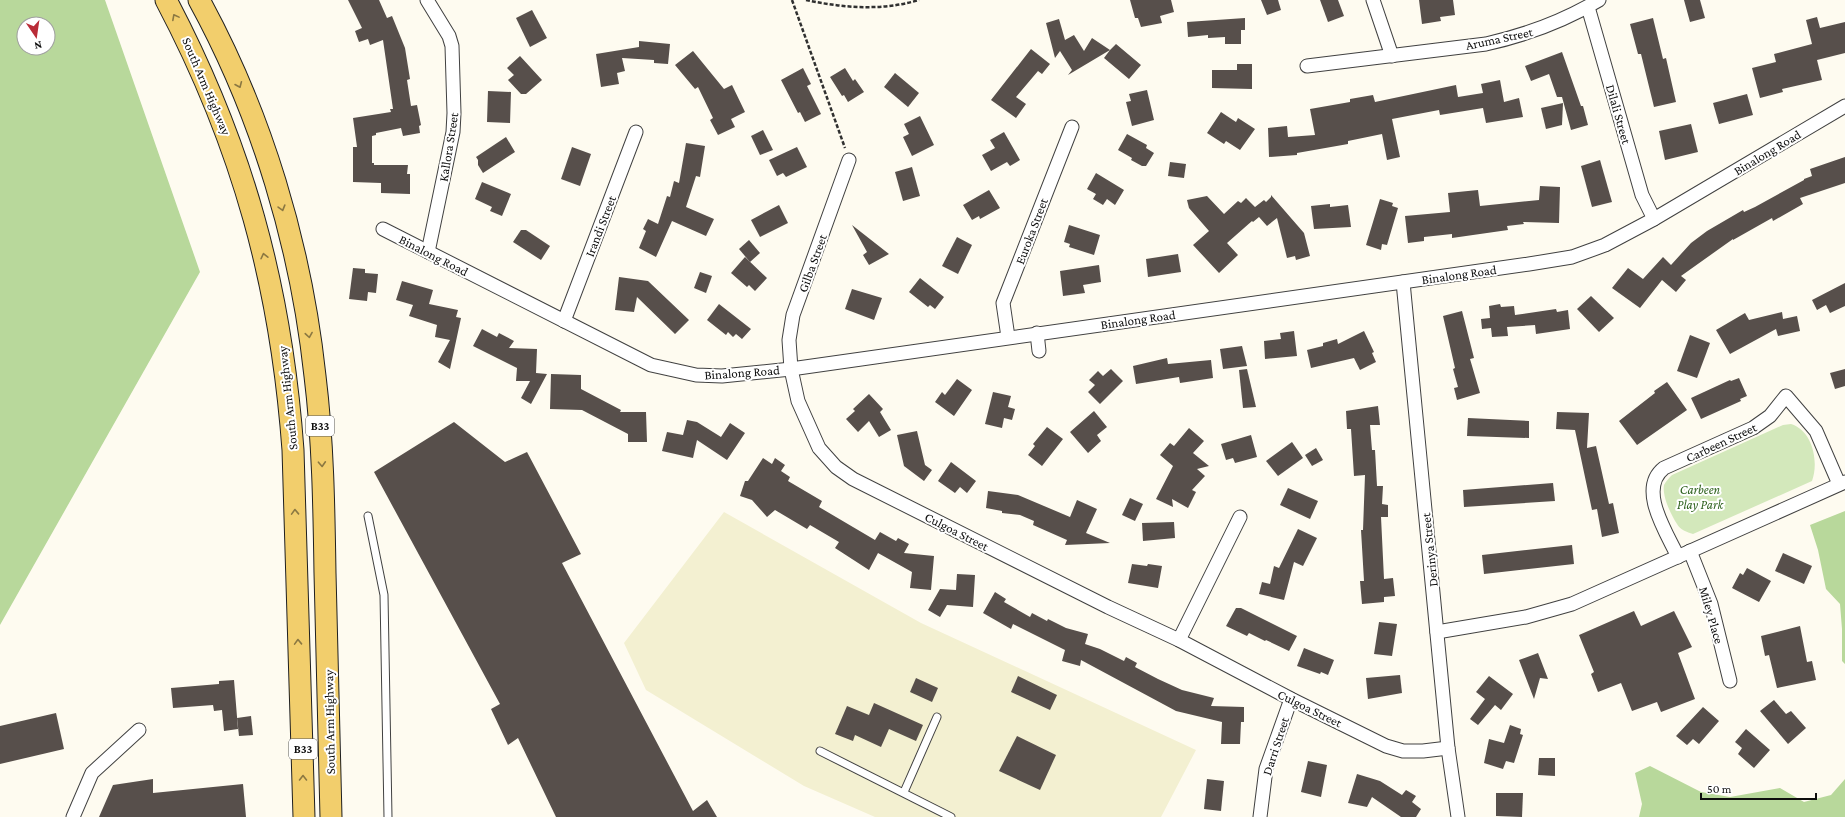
<svg xmlns="http://www.w3.org/2000/svg" width="1845" height="817" font-family="'Crimson Pro',serif">
<style>
.farmland{fill:#f3f0d1}
.green{fill:#d3e8bb}
.forest{fill:#b8d89b;fill-rule:evenodd}
.building{fill:#574f4b}
.lines{fill:none;stroke-linecap:round;stroke-linejoin:round}
.service-casing{stroke:#414141;stroke-width:9}
.minor-casing{stroke:#414141;stroke-width:15}
.primary-casing{stroke:#1f1f1f;stroke-width:23}
.path{stroke:#303030;stroke-width:2.5;stroke-dasharray:4 2;stroke-linecap:butt}
.service{stroke:#fff;stroke-width:7}
.minor{stroke:#fff;stroke-width:13}
.primary{stroke:#f2ce6c;stroke-width:21}
.oneway{stroke:#8b7842}
.labels{text-anchor:middle;stroke-width:4;stroke-linejoin:round;paint-order:stroke}
.shield{fill:#fff;stroke:#565656;stroke-width:1}
.shield-label{font-size:12px;font-weight:bold;fill:#0e0e0e}
.street-label{font-size:13px;fill:#0e0e0e;stroke:#fff}
.park-label{font-size:13px;font-style:italic;fill:#316421;stroke:#fff}
</style>
<rect width="100%" height="100%" fill="#fefbf0"/>
<path class="farmland" d="M724 512 921 623 1196 750 1161 817H875L804 786 646 690 624 643Z"/>
<path class="green" d="M1791 424C1813 431 1819 462 1812 481L1693 534C1687 532 1680 530 1677 524 1671 515 1662 496 1664 485 1666 481 1669 478 1672 475L1783 425Z"/>
<g class="forest">
<path d="M0 0H105L200 272 0 625ZM24 24H48V48H24Z"/>
<path d="M1845 511V664L1842 661V629L1840 604 1826 589 1818 550 1810 525Z"/>
<path d="M1650 766 1701 792 1730 797 1780 788 1804 802 1831 795 1845 779V817H1639L1642 804 1635 773Z"/>
</g>
<g class="building">
<path d="M348 0H379L387 18 392 16 405 48 410 79 407 80 411 106 417 105 421 125 419 126 420 133 403 136 401 128 376 133V135L372 136V163H374V165H408L407 174H410V194L381 193V183L353 182V147H357L353 118 391 112 390 109H393L383 40 370 45 368 39 359 42 355 31 362 28Z"/>
<path d="M1130 0H1171L1174 12 1160 16 1162 23 1141 27 1138 18H1135Z"/>
<path d="M1261 0H1278L1281 10 1267 15Z"/>
<path d="M1320 0H1338L1344 16 1328 22Z"/>
<path d="M1419 0H1453L1455 15 1440 17 1441 21 1422 24Z"/>
<path d="M1684 0H1700L1705 18 1690 22Z"/>
<path d="M532 10 547 38 530 47 516 18Z"/>
<path d="M1817 17 1820 28 1845 22V53L1817 60 1822 80 1782 89 1783 92 1760 98 1752 68 1776 62 1774 54 1812 44 1806 20Z"/>
<path d="M1245 18V30H1241V44H1225V37L1208 38V35L1188 37 1187 22Z"/>
<path d="M1653 18 1663 59 1666 58 1676 102 1654 107 1641 54H1638L1630 24Z"/>
<path d="M1059 19 1065 40 1074 35 1084 51 1092 38 1110 50 1116 44 1141 65 1129 79 1104 58 1110 50 1068 75 1072 70 1060 51 1055 58 1046 23Z"/>
<path d="M639 41 670 44 668 64 654 63V60L622 58 625 71 617 73 619 84 601 87 596 54 639 47Z"/>
<path d="M1031 49 1050 64 1042 74 1038 71 1016 97 1026 104 1016 118 991 100Z"/>
<path d="M693 51 724 89 732 85 745 112 731 119 735 127 718 135 710 120 713 118 698 87 695 89 675 65Z"/>
<path d="M1562 52 1581 106H1583L1588 125 1571 130 1562 97H1557L1549 74 1531 81 1525 66Z"/>
<path d="M520 56 542 80 526 94H521L508 80 514 75 507 68Z"/>
<path d="M1237 64H1252V89L1212 88V70H1237Z"/>
<path d="M803 68 811 84 807 86 821 114 805 122 800 112 798 113 781 80Z"/>
<path d="M845 68 853 81 855 79 864 92 848 102 844 95 842 96 830 77Z"/>
<path d="M895 73 919 93 908 107 884 87Z"/>
<path d="M1500 80 1504 102 1519 98 1523 117 1486 123 1483 108 1440 115 1439 110 1392 119 1400 157 1387 160 1382 134 1348 141V144L1297 153V155L1269 157 1268 128 1287 126 1288 137 1315 135 1310 109 1350 102V99L1373 95 1375 102 1456 85 1458 97 1483 93 1481 84Z"/>
<path d="M1147 90 1154 120 1132 126 1126 102 1131 101 1129 94Z"/>
<path d="M488 91 511 92 510 123 487 122Z"/>
<path d="M1747 94 1753 115 1719 124 1713 103Z"/>
<path d="M1563 103 1562 125 1546 129 1541 108Z"/>
<path d="M1221 112 1236 122 1238 118 1255 129 1240 150 1226 141 1224 144 1207 133Z"/>
<path d="M920 116 934 145 912 156 903 137 909 134 904 124Z"/>
<path d="M1691 124 1698 152 1665 160 1659 131Z"/>
<path d="M763 130 773 150 760 155 751 136Z"/>
<path d="M1004 132 1020 160 1010 166 1007 162 991 171 982 155 995 148 990 140Z"/>
<path d="M1127 134 1147 145 1146 148 1154 153 1146 166H1142L1131 160 1132 158 1118 150Z"/>
<path d="M506 137 515 152 483 173 478 165V160L476 157Z"/>
<path d="M686 143 705 146 700 177 696 176 686 207 714 219 706 236 672 221 656 257 639 248 646 231 643 229 648 219 658 224 667 196 670 197 674 181 679 183Z"/>
<path d="M572 147 591 154 580 186 561 179Z"/>
<path d="M797 147 807 167 786 177 783 173 777 176 769 160Z"/>
<path d="M1845 157V183L1800 198 1803 204 1773 221 1772 218 1733 240V239L1681 276 1686 280 1676 292 1662 280 1640 308 1612 288 1628 268 1643 279 1663 257 1671 265 1691 243 1707 231 1743 210 1744 212 1755 207 1804 180V179L1812 176 1810 169Z"/>
<path d="M1600 160 1612 202 1592 207 1581 166Z"/>
<path d="M1170 162 1186 164 1184 178 1168 176Z"/>
<path d="M912 167 920 196 903 201 895 172Z"/>
<path d="M1096 173 1124 190 1115 205 1107 199 1103 205 1093 199 1096 194 1087 189Z"/>
<path d="M482 182 511 194 502 216 490 211 492 207 475 199Z"/>
<path d="M1540 186 1560 187 1559 223 1523 222 1524 224 1507 226 1508 230 1452 238V234L1424 237V241L1408 243 1405 216 1450 212 1448 193 1478 190 1480 206 1539 200Z"/>
<path d="M989 190 1000 208 980 219 979 216 972 220 963 205Z"/>
<path d="M1271 195 1304 233 1310 256 1296 260 1295 256 1287 258 1277 218 1267 226 1259 217 1253 222 1252 221 1227 243 1238 255 1219 273 1193 245 1209 231 1189 208 1187 200 1207 196 1224 214 1238 201 1241 203 1246 198 1255 207 1264 200 1266 202 1271 197Z"/>
<path d="M1380 199 1393 203 1392 206 1398 208 1387 245 1382 244 1381 250 1366 245Z"/>
<path d="M1330 204V207L1348 205 1351 227 1314 229 1311 206Z"/>
<path d="M779 205 788 223 760 237 751 220Z"/>
<path d="M852 225 889 254 869 265 863 255 867 252Z"/>
<path d="M1069 225 1100 235 1094 255 1069 247 1070 244 1064 242Z"/>
<path d="M521 230H526L550 246 541 260 513 242Z"/>
<path d="M957 237 972 245 958 274 942 266Z"/>
<path d="M749 240 760 253 750 262 739 249Z"/>
<path d="M1178 254 1181 272 1148 277 1146 259Z"/>
<path d="M745 257 767 278 755 291 749 285 747 287 731 273Z"/>
<path d="M1099 265 1101 282 1083 285 1085 293 1063 296 1060 271Z"/>
<path d="M353 268 365 269V273L378 274 376 293 368 292 367 301 349 299Z"/>
<path d="M700 272 712 276 706 293 694 288Z"/>
<path d="M619 277 648 281 689 320 675 334 637 297 634 312 615 310Z"/>
<path d="M920 278 944 297 935 309 930 305 928 307 909 292Z"/>
<path d="M402 281 433 290 429 304 458 310 456 317 461 318 450 369 438 362 450 340 435 337 437 325 409 316 413 305 396 300Z"/>
<path d="M1845 283V306L1830 313 1826 305 1817 310 1812 300Z"/>
<path d="M852 289 882 298 874 320 845 309Z"/>
<path d="M1591 296 1614 318 1599 332 1577 309Z"/>
<path d="M719 304 751 329 742 339 736 334 733 337 728 332 726 335 707 320Z"/>
<path d="M1500 304 1501 307 1514 306 1515 315 1556 309 1557 312 1568 310 1570 329 1536 334 1535 325 1507 327 1508 336 1492 337 1491 328 1482 329 1481 319 1490 318 1489 306Z"/>
<path d="M1462 311 1474 358 1470 359 1480 393 1457 400 1454 388 1458 387 1453 369 1455 368 1443 316Z"/>
<path d="M1782 312 1783 319 1797 316 1800 331 1778 336 1776 329 1730 354 1716 330 1745 313 1749 320Z"/>
<path d="M482 329 497 337 499 333 514 341 509 348 537 349 536 373 547 374 531 404 521 398 530 381H516L517 368 473 346Z"/>
<path d="M1294 331 1297 356 1265 359 1264 341 1281 339 1280 333Z"/>
<path d="M1364 331 1374 352 1372 353 1376 362 1360 370 1354 358 1311 368 1307 350 1323 346V343L1337 339 1338 344Z"/>
<path d="M1690 335 1710 343 1697 378 1677 371Z"/>
<path d="M1242 346 1247 366 1223 369 1220 349Z"/>
<path d="M1167 358 1168 364 1211 360 1213 378 1180 383 1179 377 1136 384 1133 366Z"/>
<path d="M1111 369 1123 381 1100 404 1088 392 1095 385 1089 380 1098 371 1103 376Z"/>
<path d="M1247 369 1256 407 1243 408 1239 370Z"/>
<path d="M1845 369V386L1835 389 1830 373Z"/>
<path d="M551 374 581 375V389L621 410 620 412H646L647 442H628V434L582 410 550 409Z"/>
<path d="M1739 378 1747 396 1740 399 1741 401 1701 419 1691 398 1730 380 1731 381Z"/>
<path d="M957 379 972 390 954 416 935 402 942 392 945 395Z"/>
<path d="M1667 382 1687 410 1637 445 1619 421 1655 393 1654 391Z"/>
<path d="M993 392 1011 396 1008 407 1015 409 1012 420 1004 418 1002 428 985 424Z"/>
<path d="M869 394 883 409 880 412 891 430 879 437 869 421 858 432 846 419 855 411 853 409Z"/>
<path d="M1378 406 1380 425H1370L1372 450H1375L1377 486H1383L1382 504 1388 505V517H1381L1384 579 1393 578 1395 596 1384 597V602L1362 604 1360 581H1364L1361 530H1363L1365 475 1354 476 1351 429H1347L1346 411Z"/>
<path d="M1094 411 1107 427 1097 435 1101 441 1088 453 1070 432Z"/>
<path d="M1557 412 1589 413 1587 448 1596 446 1609 504 1613 503 1619 533 1602 537 1597 509 1592 510 1575 430 1556 429Z"/>
<path d="M1468 418 1529 421V438L1467 436Z"/>
<path d="M687 420 697 422 721 437 730 423 745 433 727 460 697 440 693 458 662 451 667 432 683 435Z"/>
<path d="M454 422 505 462 527 452 581 554 562 563 693 811 707 800 717 817H556L518 738 508 745 491 709 500 704 374 472Z"/>
<path d="M1047 427 1063 439 1042 466 1028 455 1035 446 1033 444Z"/>
<path d="M1189 428 1204 441 1193 453 1209 466 1197 469 1205 476 1192 490 1196 492 1188 508 1172 499 1173 507 1156 499 1173 466 1160 455 1170 443 1174 446Z"/>
<path d="M917 431 925 465 932 470 924 481 904 466 897 435Z"/>
<path d="M1251 435 1257 457 1235 463 1233 458 1226 460 1221 444Z"/>
<path d="M1292 442 1303 458 1278 476 1266 461Z"/>
<path d="M1316 448 1323 460 1312 466 1305 455Z"/>
<path d="M763 458 772 464 775 458 785 465 781 471 790 477 788 481 822 501 819 507 875 540 880 532 896 541 898 538 909 544 904 553 934 556 931 590 910 588 912 572 878 553 869 570 835 548 839 542 810 525 807 529 775 510 767 517 752 500 740 496 745 481H748Z"/>
<path d="M951 462 976 481 967 493 960 487 955 493 938 481Z"/>
<path d="M1553 483 1555 501 1464 507 1463 490Z"/>
<path d="M1288 488 1318 501 1310 519 1280 505Z"/>
<path d="M988 491 1018 495 1070 517 1077 500 1097 509 1086 533 1110 543 1065 545 1067 540 1033 525 1034 521 1020 515 1002 513V511L986 508Z"/>
<path d="M1130 498 1143 504 1135 521 1122 515Z"/>
<path d="M1174 522 1175 538 1143 541 1142 523Z"/>
<path d="M1298 529 1317 538 1303 566 1294 562 1284 600 1259 594 1262 582 1270 584 1274 566 1279 568Z"/>
<path d="M1572 545 1574 564 1484 574 1482 555Z"/>
<path d="M1783 553 1812 566 1804 584 1775 571Z"/>
<path d="M1132 564 1147 566 1148 564 1162 566 1158 588 1128 583Z"/>
<path d="M1747 568 1771 581 1759 602 1732 588 1740 573 1743 575Z"/>
<path d="M957 574 975 575 973 607 947 605 940 617 928 610 940 589 956 590Z"/>
<path d="M995 592 1006 599 1004 602 1030 617 1032 613 1047 621 1048 619 1066 628 1088 634 1085 644 1100 649 1124 661 1126 657 1137 663 1135 667 1158 679 1182 690 1214 698 1211 706 1244 707V722H1241L1240 744H1221L1222 722 1176 711 1081 660 1080 666 1062 661 1065 650 1013 624 1011 629 983 613Z"/>
<path d="M1236 608H1241L1297 636 1289 651 1266 640 1265 641 1249 633 1247 636 1226 626Z"/>
<path d="M1634 611 1641 626 1674 611 1692 647 1678 653 1695 699 1661 712 1657 702 1632 711 1621 683 1598 692 1591 674 1594 672 1579 635Z"/>
<path d="M1379 622 1397 624 1392 656 1374 654Z"/>
<path d="M1800 626 1807 662 1812 661 1816 680 1777 688 1769 655 1765 656 1761 636Z"/>
<path d="M1304 648 1334 660 1328 675 1321 672 1320 674 1297 666Z"/>
<path d="M1538 653 1548 679 1540 678 1534 699 1519 660Z"/>
<path d="M1400 675 1402 693 1368 699 1366 678Z"/>
<path d="M1018 676 1057 695 1050 710 1011 692Z"/>
<path d="M1489 676 1513 694 1501 710 1495 705 1478 725 1470 719 1485 699 1476 692Z"/>
<path d="M916 678 938 688 932 702 910 692Z"/>
<path d="M234 680 238 729 224 731 222 710 214 711 213 705 173 708 171 688 219 684V681Z"/>
<path d="M1774 700 1786 714 1791 711 1806 728 1788 744 1760 711Z"/>
<path d="M874 703 923 725 916 741 889 729 881 747 855 735 853 741 835 734 847 706 869 715Z"/>
<path d="M1703 707 1719 721 1699 744 1693 739 1687 745 1676 736Z"/>
<path d="M56 713 64 749 0 764V726Z"/>
<path d="M251 716 253 735 239 736 237 718Z"/>
<path d="M1510 725 1521 729 1520 734 1523 735 1514 763 1506 761 1503 769 1484 763 1489 739 1504 743Z"/>
<path d="M1746 729 1770 750 1754 768 1738 754 1742 748 1735 742Z"/>
<path d="M1017 736 1056 755 1040 790 999 771Z"/>
<path d="M1539 758H1555V776L1538 775Z"/>
<path d="M1308 761 1327 765 1321 797 1301 792Z"/>
<path d="M1357 774 1380 781 1402 795 1406 790 1416 796 1412 802 1421 809 1416 817H1401L1372 797 1367 807 1348 803Z"/>
<path d="M153 779V793L243 784 246 817H99L113 785Z"/>
<path d="M1207 779 1224 781 1221 811 1204 809Z"/>
<path d="M1496 793H1523L1522 817 1496 816Z"/>
</g>
<g class="lines">
<g class="service-casing">
<g id="service">
<path d="M368 516 384 595 388 817"/>
<path d="M820 751 951 817"/>
<path d="M904 792 937 717"/>
</g>
</g>
<g class="minor-casing">
<g id="minor">
<path d="M427 0 449 36 452 46 454 113 453 132 428 252"/>
<path d="M1373 0 1392 56"/>
<path d="M1588 7 1642 195 1654 219"/>
<path d="M1307 66 1486 44C1526 35 1564 21 1599 0"/>
<path d="M849 160 793 315 789 340 791 369 798 401 819 448 836 467 853 479 1108 607 1179 640 1291 699 1386 746 1403 751H1423L1448 748"/>
<path d="M383 229 651 365 696 375 722 376 791 369 1529 264 1572 257 1605 245 1654 219 1845 106"/>
<path d="M1403 282 1448 748 1458 817"/>
<path d="M564 321 636 132"/>
<path d="M1037 333 1039 351"/>
<path d="M1008 337 1003 303 1072 127"/>
<path d="M1690 551 1711 604 1730 681"/>
<path d="M1678 557C1667 533 1637 489 1664 468L1753 428 1770 416 1786 396 1816 431 1839 484"/>
<path d="M1437 632 1526 617 1572 604 1845 482"/>
<path d="M1179 640 1240 517"/>
<path d="M73 817 92 773 139 730"/>
<path d="M1260 817 1266 769 1291 699"/>
</g>
</g>
<g class="primary-casing">
<g id="primary">
<path d="M166 0C243 146 281 286 293 450L304 817"/>
<path d="M199 0C262 115 301 246 315 376 323 441 324 507 325 573 327 654 329 736 331 817"/>
</g>
</g>
<g class="path">
<path d="M792 0 845 148"/>
<path d="M806 0C843 8 882 11 919 0"/>
</g>
<use href="#service" class="service"/>
<use href="#minor" class="minor"/>
<use href="#primary" class="primary"/>
</g>
<defs><path id="oneway-chevron" d="M-2-3.5L2.5 0L-2 3.5" fill="none" stroke-width="1.6" stroke-linecap="round" stroke-linejoin="round"/></defs>
<g class="oneway">
<use href="#oneway-chevron" transform="translate(175 17) rotate(-118)"/>
<use href="#oneway-chevron" transform="translate(239 85) rotate(67)"/>
<use href="#oneway-chevron" transform="translate(282 208) rotate(74)"/>
<use href="#oneway-chevron" transform="translate(264 256) rotate(-103)"/>
<use href="#oneway-chevron" transform="translate(309 335) rotate(81)"/>
<use href="#oneway-chevron" transform="translate(322 464) rotate(87)"/>
<use href="#oneway-chevron" transform="translate(295 512) rotate(-92)"/>
<use href="#oneway-chevron" transform="translate(298 642) rotate(-92)"/>
<use href="#oneway-chevron" transform="translate(303 778) rotate(-90)"/>
</g>
<g class="labels">
<g class="shield">
<rect x="306" y="416" width="28" height="20" rx="3"/>
<rect x="289" y="739" width="28" height="20" rx="3"/>
</g>
<g class="shield-label">
<text x="320" y="430">B33</text>
<text x="303" y="753">B33</text>
</g>
<g class="street-label">
<text transform="translate(1499 38) rotate(-12)" y="5">Aruma Street</text>
<text transform="translate(207 86) rotate(67)" y="5">South Arm Highway</text>
<text transform="translate(1619 114) rotate(74)" y="5">Dilali Street</text>
<text transform="translate(448 147) rotate(-81)" y="5">Kallora Street</text>
<text transform="translate(1767 152) rotate(-31)" y="5">Binalong Road</text>
<text transform="translate(600 226) rotate(-69)" y="5">Irandi Street</text>
<text transform="translate(1031 231) rotate(-69)" y="5">Euroka Street</text>
<text transform="translate(434 255) rotate(27)" y="5">Binalong Road</text>
<text transform="translate(812 263) rotate(-70)" y="5">Gilba Street</text>
<text transform="translate(1459 274) rotate(-8)" y="5">Binalong Road</text>
<text transform="translate(1138 319) rotate(-8)" y="5">Binalong Road</text>
<text transform="translate(742 372) rotate(-4)" y="5">Binalong Road</text>
<text transform="translate(287 398) rotate(-96)" y="5">South Arm Highway</text>
<text transform="translate(1721 442) rotate(-25)" y="5">Carbeen Street</text>
<text transform="translate(957 531) rotate(27)" y="5">Culgoa Street</text>
<text transform="translate(1429 550) rotate(-96)" y="5">Derinya Street</text>
<text transform="translate(1712 615) rotate(74)" y="5">Miley Place</text>
<text transform="translate(1310 708) rotate(26)" y="5">Culgoa Street</text>
<text transform="translate(329 722) rotate(-91)" y="5">South Arm Highway</text>
<text transform="translate(1275 746) rotate(-72)" y="5">Darri Street</text>
</g>
<g class="park-label">
<text x="1700" y="494">Carbeen<tspan x="1700" dy="15">Play Park</tspan></text>
</g>
</g>
<g transform="translate(36 36) rotate(167)"><circle r="19" fill="#ffffff" stroke="#9f9f9f"/>
<path d="M0-3L7 15L0 10L-7 15Z" fill="#b92c37"/>
<text y="-6" font-size="11" font-weight="bold" text-anchor="middle" fill="#0e0e0e">N</text>
</g>
<path d="M1701 793v6h115v-6" fill="none" stroke="#0e0e0e" stroke-width="2"/>
<text x="1707" y="793" font-size="12" fill="#0e0e0e" stroke="#ffffff" stroke-width="3" paint-order="stroke">50 m</text>
</svg>
